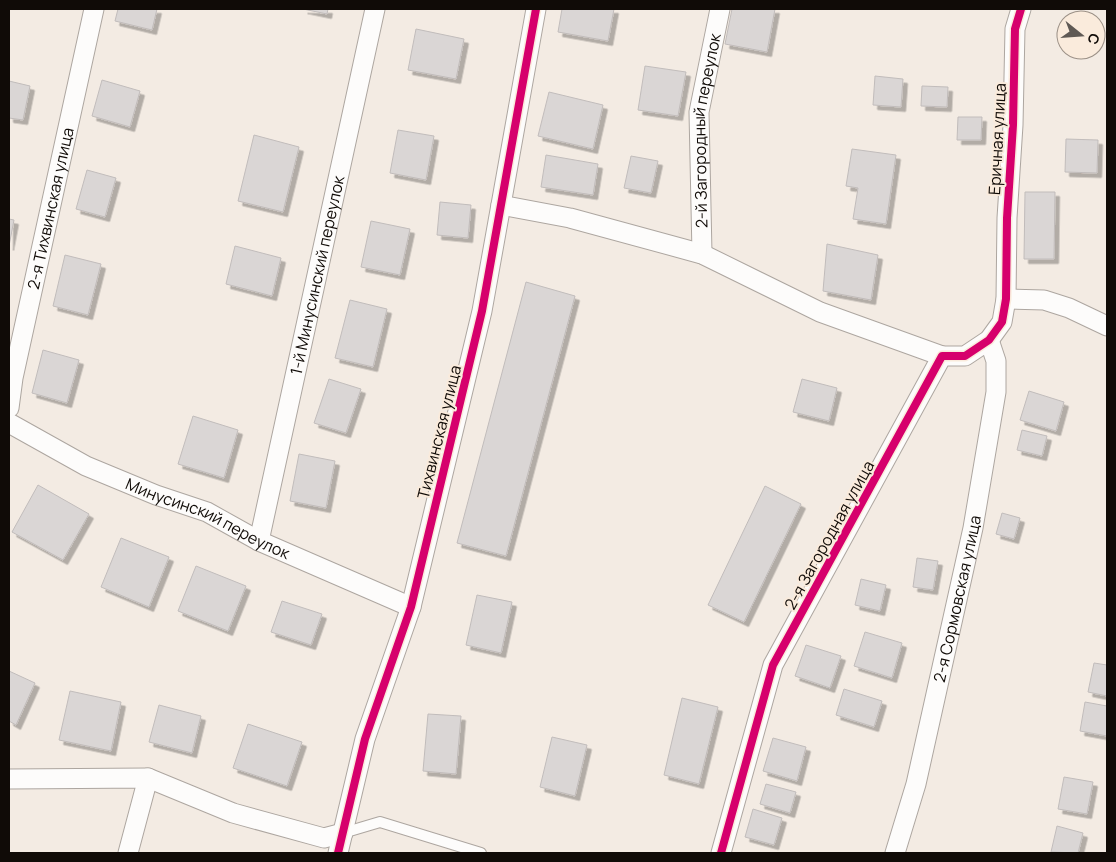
<svg xmlns="http://www.w3.org/2000/svg" width="1116" height="862" font-family="Manrope,sans-serif">
<style>
.building{fill:#dad6d5;stroke:#c1bcbb;filter:url(#shadow)}
.lines{fill:none;stroke-linecap:round;stroke-linejoin:round}
.service-casing{stroke:#ada6a0;stroke-width:12}
.minor-casing{stroke:#ada6a0;stroke-width:21}
.service{stroke:#fdfcfb;stroke-width:10}
.minor{stroke:#fdfcfb;stroke-width:19}
.cycleway-casing{stroke:#faebdc;stroke-width:11}
.cycleway{stroke:#d6006c;stroke-width:8}
.labels{text-anchor:middle;stroke-width:4;stroke-linejoin:round;paint-order:stroke}
.street-label{font-size:16px;fill:#100b07;stroke:#faebdc}
</style>
<defs>
<filter id="shadow"><feDropShadow dx="4.5" dy="4.5" stdDeviation="0" flood-color="#0004"/></filter>
</defs>
<rect width="100%" height="100%" fill="#f3ebe3"/>
<g class="building">
<path d="M118 9H157L152 30 115 21Z"/>
<path d="M303 9H328L327 14Z"/>
<path d="M562 9H614L608 41 558 32Z"/>
<path d="M732 9H775L767 52 725 44Z"/>
<path d="M416 29 464 39 456 79 408 70Z"/>
<path d="M645 66 686 72 678 116 638 110Z"/>
<path d="M875 76 903 79 901 107 873 105Z"/>
<path d="M102 80 140 91 130 127 92 116Z"/>
<path d="M9 81 30 86 23 120 9 118Z"/>
<path d="M922 86 948 87 947 107 921 106Z"/>
<path d="M549 92 603 105 593 149 538 136Z"/>
<path d="M958 117H982L981 140H957Z"/>
<path d="M398 130 434 136 426 180 390 173Z"/>
<path d="M254 135 299 147 283 212 238 201Z"/>
<path d="M1066 139 1098 140 1097 173 1065 172Z"/>
<path d="M852 149 896 155 886 224 853 219 858 188 846 186Z"/>
<path d="M546 155 598 164 593 195 541 187Z"/>
<path d="M631 156 658 161 651 193 624 188Z"/>
<path d="M87 170 116 178 105 217 76 209Z"/>
<path d="M1025 192H1055L1054 259H1024Z"/>
<path d="M440 202 471 205 468 238 437 235Z"/>
<path d="M9 219 14 220 9 246Z"/>
<path d="M371 221 410 229 400 275 361 267Z"/>
<path d="M827 244 878 255 871 300 823 291Z"/>
<path d="M235 246 281 258 272 296 226 284Z"/>
<path d="M65 255 101 264 88 315 53 306Z"/>
<path d="M526 282 575 296 506 556 457 543Z"/>
<path d="M350 300 387 309 373 367 335 358Z"/>
<path d="M43 350 79 360 67 403 32 393Z"/>
<path d="M329 379 361 389 346 433 314 423Z"/>
<path d="M802 379 837 388 829 421 793 412Z"/>
<path d="M1029 391 1064 402 1056 431 1020 420Z"/>
<path d="M193 416 238 430 224 478 178 464Z"/>
<path d="M1022 430 1047 436 1042 456 1017 450Z"/>
<path d="M299 454 335 461 326 508 290 501Z"/>
<path d="M38 485 89 514 63 560 12 532Z"/>
<path d="M765 486 801 504 744 622 708 605Z"/>
<path d="M1002 513 1020 518 1014 539 996 534Z"/>
<path d="M121 538 169 557 149 607 101 587Z"/>
<path d="M917 558 938 561 933 590 913 587Z"/>
<path d="M196 566 246 586 228 631 178 611Z"/>
<path d="M861 579 886 585 880 611 855 605Z"/>
<path d="M477 595 512 602 501 653 466 645Z"/>
<path d="M282 601 322 614 311 645 271 632Z"/>
<path d="M865 632 902 643 892 678 854 666Z"/>
<path d="M806 645 841 656 830 688 795 676Z"/>
<path d="M1094 663 1107 665V696L1088 692Z"/>
<path d="M9 671 35 683 16 725 9 721Z"/>
<path d="M844 689 882 701 874 727 836 715Z"/>
<path d="M70 691 121 702 111 751 59 740Z"/>
<path d="M682 698 718 707 699 784 664 775Z"/>
<path d="M1085 702 1107 706V736L1080 731Z"/>
<path d="M159 705 201 716 192 753 149 742Z"/>
<path d="M428 714 461 716 456 774 423 771Z"/>
<path d="M248 724 302 742 287 786 233 768Z"/>
<path d="M552 737 587 745 575 796 540 787Z"/>
<path d="M773 738 806 747 797 781 763 771Z"/>
<path d="M1064 777 1093 782 1087 814 1058 809Z"/>
<path d="M766 784 796 792 790 813 760 804Z"/>
<path d="M753 809 782 818 774 845 745 837Z"/>
<path d="M1057 826 1083 833 1078 853 1051 852Z"/>
</g>
<g class="lines">
<g class="service-casing">
<path id="service" d="M343 833 380 822 481 853"/>
</g>
<g class="minor-casing">
<g id="minor">
<path d="M501 205 570 218 702 254 820 312 942 356"/>
<path id="s1" d="M702 254 699 112 720 9"/>
<path d="M1006 299 1044 300 1069 308 1107 326"/>
<path id="s2" d="M9 408 13 378 94 9"/>
<path id="s3" d="M9 423 86 466 156 495 207 512 259 541 411 607"/>
<path id="s4" d="M259 541 375 9"/>
<path d="M9 779 148 778 233 813 324 838 343 833"/>
<path d="M128 853 148 778"/>
<path d="M338 853 365 739 411 607 482 311 536 9"/>
<path d="M721 853 773 665 942 356H965L989 340 1002 322 1006 299 1007 218 1013 125 1015 29 1021 9"/>
<path id="s5" d="M895 853 916 784 973 528 996 392V361L989 340"/>
</g>
</g>
<use href="#service" class="service"/>
<use href="#minor" class="minor"/>
<g class="cycleway-casing">
<g id="cycleway">
<path d="M338 853 365 739 411 607 482 311 536 9"/>
<path d="M721 853 773 665 942 356H965L989 340 1002 322 1006 299 1007 218 1013 125 1015 29 1021 9"/>
</g>
</g>
<use href="#cycleway" class="cycleway"/>
</g>
<g class="labels">
<g class="street-label">
<text dy="6" stroke="none"><textPath href="#s1" startOffset="124">2-й Загородный переулок</textPath></text>
<text transform="translate(997 139) rotate(-87)" y="6">Еричная улица</text>
<text dy="6" stroke="none"><textPath href="#s2" startOffset="204">2-я Тихвинская улица</textPath></text>
<text dy="6" stroke="none"><textPath href="#s4" startOffset="272">1-й Минусинский переулок</textPath></text>
<text transform="translate(439 432) rotate(-76)" y="6">Тихвинская улица</text>
<text dy="6" stroke="none"><textPath href="#s3" startOffset="221">Минусинский переулок</textPath></text>
<text transform="translate(829 535) rotate(-61)" y="6">2-я Загородная улица</text>
<text dy="6" stroke="none"><textPath href="#s5" startOffset="262">2-я Сормовская улица</textPath></text>
</g>
</g>
<rect width="1116" height="862" fill="none" stroke="#100b07" stroke-width="20"/>
<g transform="translate(1081 35) rotate(107)"><circle r="24" fill="#faebdc" stroke="#9c9187"/>
<path d="M0-4L9 19L0 12L-9 19Z" fill="#5f5954"/>
<text y="-8" font-size="14" font-weight="bold" text-anchor="middle" fill="#100b07">С</text>
</g>
</svg>
